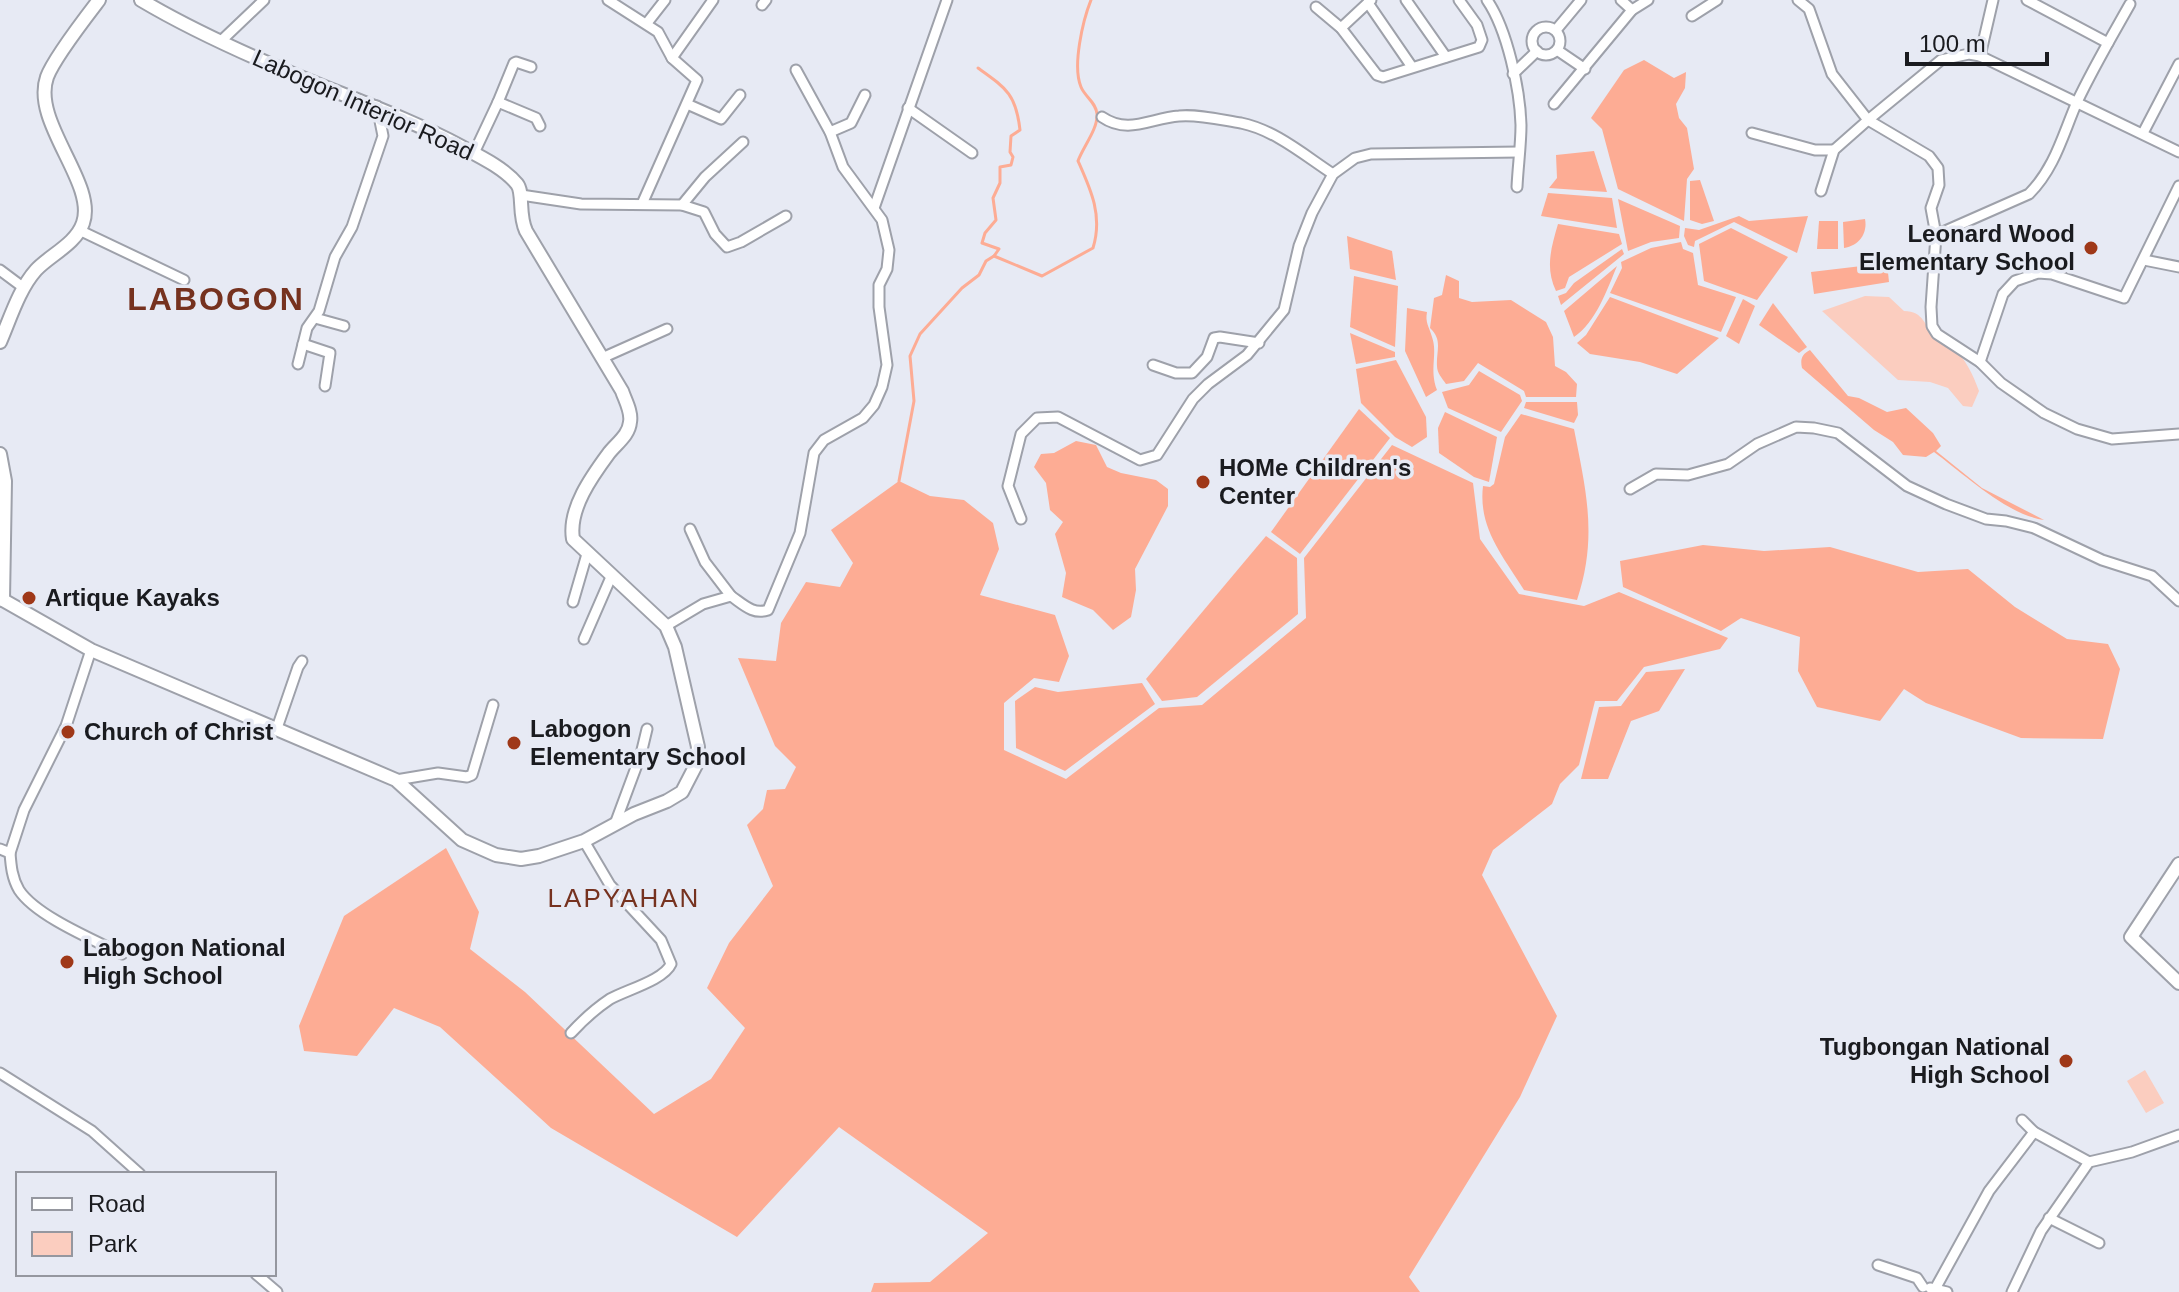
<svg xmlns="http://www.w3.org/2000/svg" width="2179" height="1292" font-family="Helvetica,sans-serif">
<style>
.green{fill:#fbcdbf}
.water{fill:#fdac94}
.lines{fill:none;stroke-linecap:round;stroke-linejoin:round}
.stream{stroke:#fdac94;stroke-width:3}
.street-casing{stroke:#9ea1aa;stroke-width:13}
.secondary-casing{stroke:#9ea1aa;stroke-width:16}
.street{stroke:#fff;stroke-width:9}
.secondary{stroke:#fff;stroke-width:12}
.poi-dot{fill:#9f3818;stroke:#e7eaf4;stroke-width:3}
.labels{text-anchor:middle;stroke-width:7;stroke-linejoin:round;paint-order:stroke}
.street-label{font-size:24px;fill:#1a1b1f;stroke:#e7eaf4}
.poi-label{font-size:24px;font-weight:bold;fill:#1a1b1f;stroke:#e7eaf4;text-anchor:start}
.neighbourhood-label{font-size:26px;letter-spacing:2px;fill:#76321f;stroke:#e7eaf4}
.district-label{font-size:32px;font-weight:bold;letter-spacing:2px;fill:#76321f;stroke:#e7eaf4}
</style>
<rect width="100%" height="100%" fill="#e7eaf4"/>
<g class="green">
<path d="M1865 296 1889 297 1904 311C1924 311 1924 326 1936 338 1941 343 1948 343 1953 348 1966 359 1973 375 1979 391L1972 407 1963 406 1948 388 1930 382 1898 380 1822 311Z"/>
<path d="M2145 1070 2164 1103 2146 1113 2127 1081Z"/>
</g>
<g class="water">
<path d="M1644 60 1674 78 1686 72 1685 88 1676 104 1679 118 1687 128 1694 169 1687 179 1684 221 1618 189 1602 129 1591 118 1624 70Z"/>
<path d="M1594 151 1607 192 1549 188 1557 178 1556 155Z"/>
<path d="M1700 180 1714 221 1702 224 1690 220V181Z"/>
<path d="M1548 193 1612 198 1617 228 1541 216Z"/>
<path d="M1618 199 1680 226 1679 238 1651 242 1628 251Z"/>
<path d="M1739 216 1749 221 1808 216 1797 253 1734 222 1695 241 1694 247 1688 245 1684 236 1685 228 1699 230Z"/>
<path d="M1865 219C1868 234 1858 246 1844 248L1843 222Z"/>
<path d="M1819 221H1838V249H1817Z"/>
<path d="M1558 224 1619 234 1622 244 1569 277 1565 288 1556 291C1545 268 1551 248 1558 224Z"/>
<path d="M1731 228 1788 257 1757 300 1704 281 1699 244Z"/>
<path d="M1347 236 1392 251 1396 280 1350 269Z"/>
<path d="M1681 242 1683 249 1693 253 1698 285 1736 297 1721 332 1610 293 1622 268 1621 262 1651 248Z"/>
<path d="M1622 249 1624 254 1561 305 1558 296 1566 293 1574 283Z"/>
<path d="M1887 263 1889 282 1814 294 1811 272Z"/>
<path d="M1617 266C1607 290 1596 322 1574 337L1564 311Z"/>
<path d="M1446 275 1459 281V298L1472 302 1511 300 1546 322 1553 337 1555 366 1566 372 1577 384 1576 397H1526L1524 391 1478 363 1464 381 1446 384C1442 378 1437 373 1437 366 1436 351 1443 340 1430 328L1434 298 1442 295Z"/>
<path d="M1354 276 1398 286 1395 347 1350 327Z"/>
<path d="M1610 297 1719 338 1677 374 1640 362 1590 354 1577 343 1586 335Z"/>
<path d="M1743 299 1755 306 1739 344 1726 336Z"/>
<path d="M1773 303 1807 347 1799 353 1759 325Z"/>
<path d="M1407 308 1427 312C1425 323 1429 326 1432 337 1438 354 1429 369 1437 390L1426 397 1405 351Z"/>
<path d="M1350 333 1395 352V357L1356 364Z"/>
<path d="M1810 350 1848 396 1859 398 1887 412 1906 408 1933 433 1941 446 1936 451 1982 488 2044 520C2007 515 1964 474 1934 452L1926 457 1903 455 1893 442 1874 430 1802 368C1800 359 1802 354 1810 350Z"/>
<path d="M1396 360 1426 417 1427 437 1412 447 1395 437 1361 403 1356 369Z"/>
<path d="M1479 371 1520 395 1522 401 1501 432 1448 408 1442 392 1469 385Z"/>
<path d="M1526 402H1577L1578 415 1574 423 1524 408Z"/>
<path d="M1359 409 1390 438 1300 554 1271 532Z"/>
<path d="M1445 412 1497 437 1489 482 1474 477 1439 453 1438 428Z"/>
<path d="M1521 414 1574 429C1586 491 1598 537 1577 600L1524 590C1503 556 1478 528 1483 486L1490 487 1494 484 1505 437Z"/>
<path d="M1076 441 1096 445 1107 467 1121 473 1156 480 1168 489V506L1135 569 1136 590 1131 617 1113 630 1093 610 1062 597 1066 573 1055 534 1063 522 1050 510 1046 483 1034 467 1041 454 1054 453Z"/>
<path d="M1392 445 1473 483 1480 539 1519 594 1584 606 1619 592 1728 638 1720 649 1644 667 1617 701H1595L1579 765 1560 784 1552 804 1493 850 1482 875 1557 1016 1520 1097 1409 1277 1420 1292H871L874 1283 930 1282 988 1233 839 1127 737 1237 551 1128 440 1027 394 1008 357 1056 304 1051 299 1026 344 916 446 848 479 912 470 949 525 992 654 1114 711 1079 745 1028 707 988 729 943 773 886 747 825 763 809 767 790 785 789 796 767 775 746 738 658 776 661 781 623 806 582 840 587 853 563 831 530 899 481 930 496 964 500 993 523 999 549 980 595 1055 615 1069 656 1059 682 1034 678 1004 703V750L1066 779 1159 708 1202 705 1306 618 1304 558Z"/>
<path d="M1266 536 1297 558 1298 614 1197 697 1162 701 1146 679Z"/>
<path d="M1703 545 1764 551 1830 547 1918 572 1968 569 2015 607 2067 639 2108 644 2120 669 2103 739 2021 738 1926 703 1904 689 1880 721 1817 707 1798 671 1800 637 1741 618 1721 631 1623 587 1620 561Z"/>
<path d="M1685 669 1659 711 1631 721 1608 779H1581L1599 707 1621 706 1646 672Z"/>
<path d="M1142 683 1155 704 1065 771 1016 748 1015 701 1035 687 1058 692Z"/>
</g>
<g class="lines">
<g class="stream">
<path d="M978 68C1006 88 1016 94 1020 130L1011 136 1010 152 1013 157 1011 165 1000 167V183L993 198 996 220 985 233 982 243 999 249 994 256"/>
<path d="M899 481 914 401 910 356 920 334 962 288 979 275 986 261 994 256 1042 276 1093 248C1103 216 1091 190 1078 161 1083 147 1098 129 1097 114 1096 102 1085 97 1081 87 1072 66 1083 20 1091 0"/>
</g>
<g class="street-casing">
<g id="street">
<path d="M608 0 658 32 672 58 697 80 642 204"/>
<path d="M1406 0 1446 57"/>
<path d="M1487 0C1507 29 1520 89 1521 125 1521 145 1518 166 1517 187"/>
<path d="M1621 0 1632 10"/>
<path d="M1798 0 1809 9 1832 74 1868 120 1929 156 1938 168 1939 185 1931 208 1936 235 1931 307 1932 326 1937 334 1980 362 2001 383 2044 413 2077 429 2112 439 2179 434"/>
<path d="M2027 0 2108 43"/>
<path d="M1368 3 1412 67"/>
<path d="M762 5 766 0"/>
<path d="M1316 7 1341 28 1377 75 1383 77 1479 47 1482 40 1477 25 1459 0"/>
<path d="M1692 16 1717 0"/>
<path d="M647 23 665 0"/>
<circle cx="1546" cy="41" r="14"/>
<path d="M1341 28 1371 0"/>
<path d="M1556 30 1581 0"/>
<path d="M221 41 264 0"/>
<path d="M1557 50 1585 69"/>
<path d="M1980 56 1993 0"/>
<path d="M672 58 713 0"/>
<path d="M1513 74 1537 51"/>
<path d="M498 102 514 63 516 62 531 67"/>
<path d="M687 104 721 119 740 95"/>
<path d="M1554 104 1632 10 1648 0"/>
<path d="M908 108 972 153"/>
<path d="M1102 117C1128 135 1151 118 1179 116 1198 114 1222 120 1241 123 1275 130 1304 155 1333 174"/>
<path d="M830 132 851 123 865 95"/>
<path d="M1752 133 1815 150H1834"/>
<path d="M2143 133 2179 64"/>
<path d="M474 153 498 102 536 118 540 126"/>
<path d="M1821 191 1834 150 1868 120 1941 60 1969 54 1980 56 2179 152"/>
<path d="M521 195 581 204 682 205 704 212 715 234 727 247 741 242 786 216"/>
<path d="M682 205 705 177 743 142"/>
<path d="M874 208 947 0"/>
<path d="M79 230 184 280"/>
<path d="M1936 235 2029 194C2055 168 2063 134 2077 102 2093 68 2112 36 2130 4"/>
<path d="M2144 260 2179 267"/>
<path d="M0 270 24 288"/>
<path d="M315 318 344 326"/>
<path d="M303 344 330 353 325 386"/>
<path d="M602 358 667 329"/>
<path d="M1980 362 2003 294 2015 281 2038 273 2052 274 2124 298 2179 186"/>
<path d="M298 364 307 328 319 311 335 257 352 227 383 136 377 106"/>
<path d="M1153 365 1176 373H1192L1207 357 1214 338 1220 337 1259 343"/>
<path d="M1630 489 1656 474 1688 475 1728 464 1757 444 1796 427 1814 428 1838 433 1907 486 1946 504 1986 519 2006 521 2034 528 2102 560 2152 576 2179 601"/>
<path d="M1021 519 1008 486 1021 434 1037 418 1058 417 1140 460 1157 455 1193 399 1208 384 1247 355 1284 310 1299 246 1312 213 1333 174 1355 158 1371 154 1519 152"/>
<path d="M690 529 705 562 731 596"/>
<path d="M573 602 587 554"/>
<path d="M666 626 703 604 731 596C744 605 753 615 768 610L800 533 814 453 824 440 863 418 874 405 882 387 887 365 879 307V285L887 269 889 250 882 220 843 167 830 132 796 70"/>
<path d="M584 639 611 577"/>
<path d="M277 728 298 667 302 661"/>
<path d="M396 780 438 773 467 777 472 775 493 705"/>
<path d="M615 824 641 754 647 729"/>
<path d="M0 849 10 853 24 810 66 726 91 650"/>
<path d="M10 853C11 866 12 878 19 890 36 916 94 940 122 954"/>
<path d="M571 1033C583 1020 595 1009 610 999 626 990 664 980 671 964L661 940 610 885 584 841"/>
<path d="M0 1073 92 1131 140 1174"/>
<path d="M2022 1120 2034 1132 2089 1162"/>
<path d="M2049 1218 2099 1243"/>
<path d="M1878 1265 1917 1278 1923 1287"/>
<path d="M256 1274 277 1292"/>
<path d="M1930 1288 1947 1292"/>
<path d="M1935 1289 1989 1191 2034 1132"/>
<path d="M2012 1292 2041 1231 2089 1162 2132 1152 2179 1135"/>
</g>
</g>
<g class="secondary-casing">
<g id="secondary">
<path d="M0 342C10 319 19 289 36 270 50 255 76 244 83 223 97 183 31 122 47 77 54 58 86 17 99 0"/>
<path d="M0 454 5 481 3 600"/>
<path d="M3 600 91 650 396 780 462 840 496 855 521 859 539 856 584 841 634 814 667 801 682 792 696 765 698 747 675 647 666 626 573 539C568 509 592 476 609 453 617 443 629 435 630 422 632 412 625 400 622 391L526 231C518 214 524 193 517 184 504 168 479 156 462 147 400 114 335 93 272 65 228 46 183 25 141 0"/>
<path d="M2179 864 2131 937 2179 983"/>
</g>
</g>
<use href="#street" class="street"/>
<use href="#secondary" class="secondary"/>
</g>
<g class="poi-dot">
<circle cx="2091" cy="248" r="8"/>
<circle cx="1203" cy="482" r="8"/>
<circle cx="29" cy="598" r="8"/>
<circle cx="68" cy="732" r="8"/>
<circle cx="514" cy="743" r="8"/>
<circle cx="67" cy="962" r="8"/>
<circle cx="2066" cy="1061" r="8"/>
</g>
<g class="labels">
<g class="street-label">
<text transform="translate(363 105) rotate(24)" y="8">Labogon Interior Road</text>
</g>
<g class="poi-label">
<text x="2075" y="242" text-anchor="end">Leonard Wood<tspan x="2075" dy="28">Elementary School</tspan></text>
<text x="1219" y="476">HOMe Children's<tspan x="1219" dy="28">Center</tspan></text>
<text x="45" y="606">Artique Kayaks</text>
<text x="530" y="737">Labogon<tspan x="530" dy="28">Elementary School</tspan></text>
<text x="84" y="740">Church of Christ</text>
<text x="83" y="956">Labogon National<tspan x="83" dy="28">High School</tspan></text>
<text x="2050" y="1055" text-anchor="end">Tugbongan National<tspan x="2050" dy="28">High School</tspan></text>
</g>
<g class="neighbourhood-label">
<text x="624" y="907">LAPYAHAN</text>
</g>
<g class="district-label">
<text x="216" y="310">LABOGON</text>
</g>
</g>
<rect x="16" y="1172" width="260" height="104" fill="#e7eaf4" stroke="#95979f" stroke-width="2"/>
<rect x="32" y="1198" width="40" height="12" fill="#ffffff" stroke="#95979f" stroke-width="2"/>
<text x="88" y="1212" font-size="24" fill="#1a1b1f">Road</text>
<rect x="32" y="1232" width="40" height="24" fill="#fbcdbf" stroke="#95979f" stroke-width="2"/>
<text x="88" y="1252" font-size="24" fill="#1a1b1f">Park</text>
<path d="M1907 52v12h140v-12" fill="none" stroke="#1a1b1f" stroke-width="4"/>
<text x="1919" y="52" font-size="24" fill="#1a1b1f" stroke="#e7eaf4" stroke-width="6" paint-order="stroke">100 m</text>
</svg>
